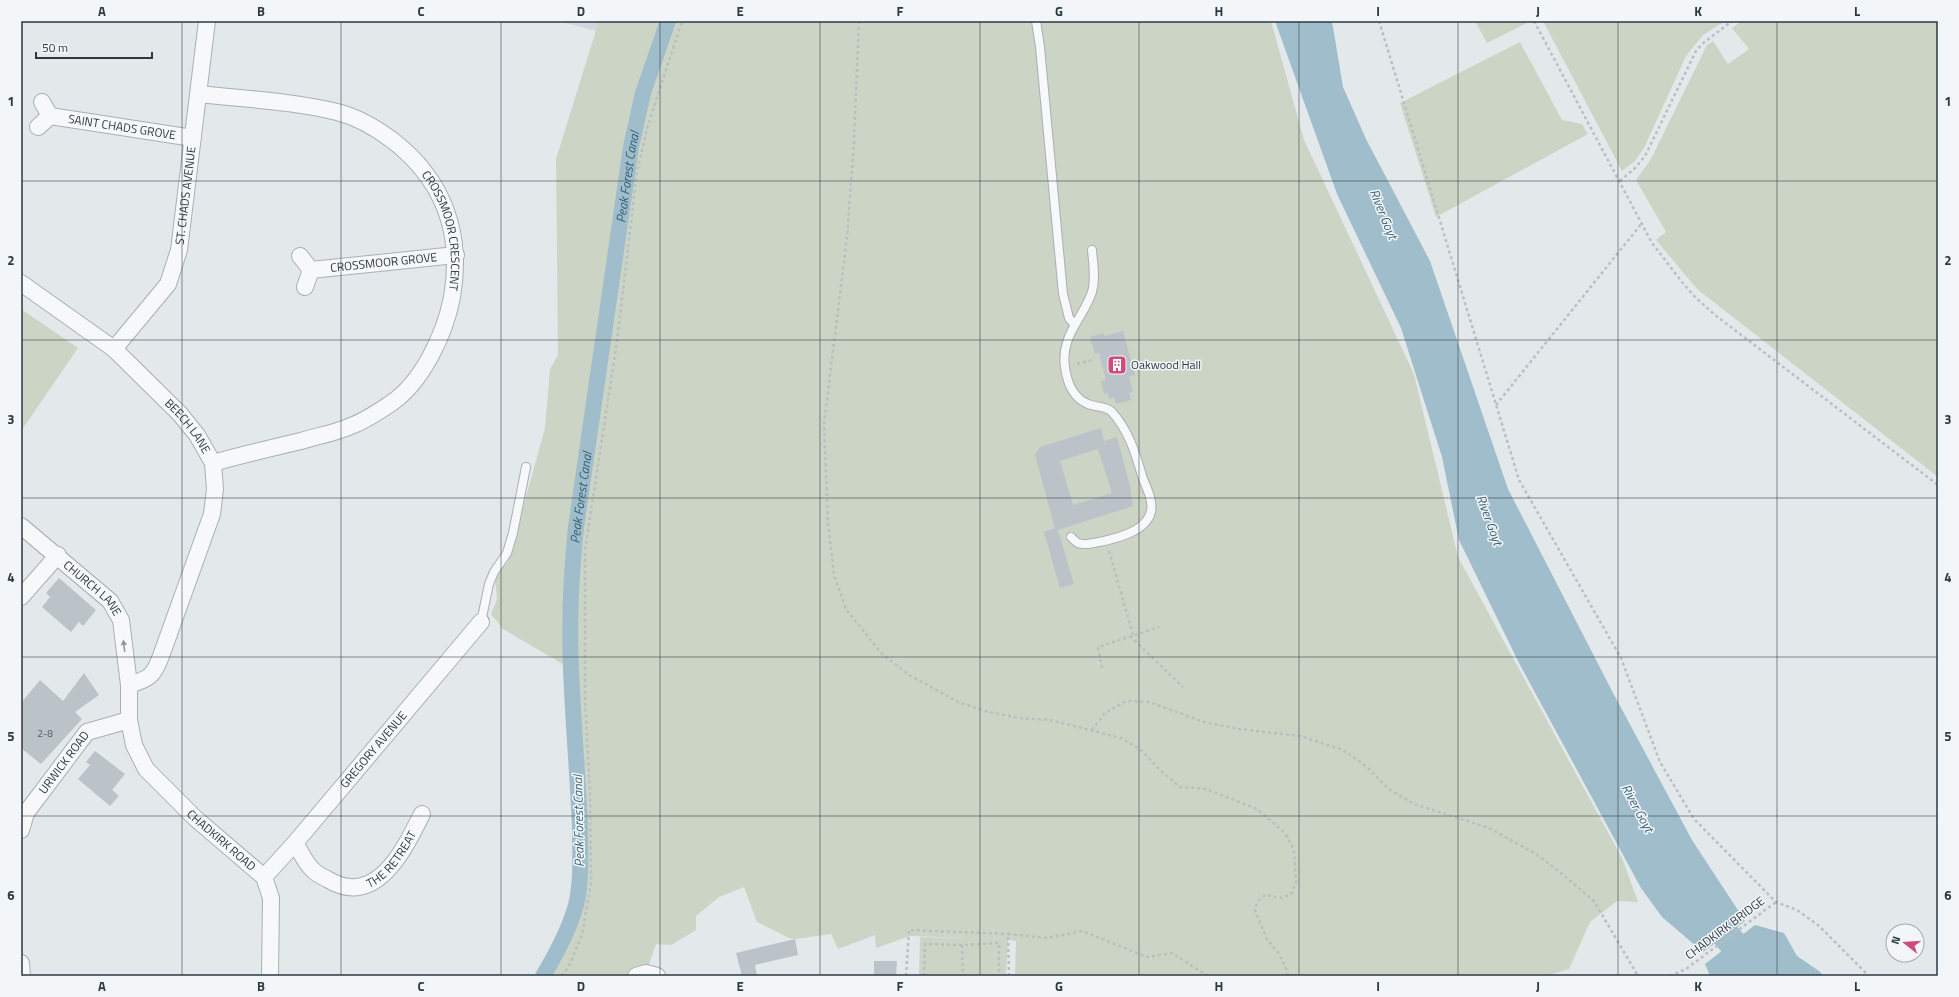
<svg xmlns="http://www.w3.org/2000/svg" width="1959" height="997" font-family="'Titillium Web',sans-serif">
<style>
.built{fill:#d1d8dd}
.green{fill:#ccd5c5}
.water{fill:#9fbdca}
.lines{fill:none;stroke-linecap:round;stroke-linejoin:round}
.canal{stroke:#9fbdca;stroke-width:16}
.river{stroke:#9fbdca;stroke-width:28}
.building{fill:#bbc2c8;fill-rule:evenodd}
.service-casing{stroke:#a8b0b5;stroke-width:10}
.minor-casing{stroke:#a8b0b5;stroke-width:18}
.path{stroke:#b9bfc2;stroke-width:2.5;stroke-dasharray:3 3;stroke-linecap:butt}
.service{stroke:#f6f8f9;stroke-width:8}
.minor{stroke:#f6f8f9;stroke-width:16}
.oneway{fill:#90989e}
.grid{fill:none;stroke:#2b3943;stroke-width:1;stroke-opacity:0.55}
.labels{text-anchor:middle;stroke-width:3;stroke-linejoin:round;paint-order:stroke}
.number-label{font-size:10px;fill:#4f5b64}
.street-label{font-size:12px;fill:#2b3943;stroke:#f3f6f8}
.poi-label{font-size:12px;fill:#2b3943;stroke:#f3f6f8;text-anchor:start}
.water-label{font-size:13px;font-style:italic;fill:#356077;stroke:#f3f6f8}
.neatline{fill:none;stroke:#2b3943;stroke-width:1.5}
.grid-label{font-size:13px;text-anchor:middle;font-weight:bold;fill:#2b3943}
</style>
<rect width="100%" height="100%" fill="#e3e8eb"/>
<path class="built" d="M558 21H606L604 33Z"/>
<g class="green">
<path d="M599 21H1271L1304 140 1414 374 1458 557 1622 858 1638 902 1617 901 1590 922 1569 969 1546 976H1015L1016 941 1008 940 1006 976H919L920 937 966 938 910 936 876 948 875 935 838 949 831 934 795 939 789 938 757 922 744 887 719 897 696 916V930L671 945 656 944 646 973 636 976H543C554 957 571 925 576 904 581 877 580 848 579 821 578 771 574 720 571 669L503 629 491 614 497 600 495 575 508 562 545 428 550 369 558 355 556 159Z"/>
<path d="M1475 21H1528L1529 22 1487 43Z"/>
<path d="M1543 21H1725L1703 35 1686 56 1644 148 1635 161 1622 171Z"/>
<path d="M1742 21H1938V477L1697 289 1656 240 1666 232 1636 180 1651 159 1707 45 1713 41 1728 64 1749 49 1732 28Z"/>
<path d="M1520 42 1562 120 1582 124 1588 134 1436 217 1400 103Z"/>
<path d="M21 309 78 348 21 431Z"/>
</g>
<g class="water">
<path d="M1275 21H1332L1343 87 1366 139 1430 261 1508 489 1612 691 1692 840 1745 921 1703 952 1662 917 1641 888 1519 663 1459 540 1442 457 1401 328 1337 194Z"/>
<path d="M1755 925 1784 933 1797 956 1819 971 1824 976H1710L1705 964Z"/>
</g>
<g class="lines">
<path class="canal" id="s1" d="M543 976C555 956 570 927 576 905 582 881 580 853 580 829 578 776 573 723 571 669 569 622 571 574 576 527L631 147 643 93 668 21"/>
<path class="river" d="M1702 905 1720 929 1763 976"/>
</g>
<g class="building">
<path d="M1123 331 1135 375 1129 376 1133 392 1129 393 1131 400 1116 404 1114 397 1109 399 1108 393 1104 394 1101 381 1106 380 1099 353 1095 354 1090 337 1103 333 1104 336Z"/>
<path d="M1101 428 1104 441 1117 437 1130 486 1133 506 1058 530 1074 584 1060 588 1044 532 1055 528 1035 455 1040 447ZM1098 449 1112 493 1073 505 1060 461Z"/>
<path d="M59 578 96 610 83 626 79 622 71 632 42 607 50 597 46 593Z"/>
<path d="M84 673 99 695 75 712 82 719 41 764 21 748V703L40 680 63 701Z"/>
<path d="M95 751 125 774 112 790 119 796 110 806 78 779 90 765 86 762Z"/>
<path d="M795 939 798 955 755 965 757 976H742L736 953Z"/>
<path d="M874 961H897L896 976H874Z"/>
</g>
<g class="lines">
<g class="service-casing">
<g id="service">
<path d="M1036 21 1040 47 1063 294 1069 318 1074 324"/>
<path d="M1071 537C1073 539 1076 542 1078 543 1085 546 1092 543 1099 542 1119 538 1156 529 1151 502 1150 494 1146 486 1143 479 1136 455 1129 430 1111 411 1105 406 1095 407 1088 404 1073 398 1067 382 1065 367 1060 336 1084 317 1092 292 1096 279 1093 263 1092 250"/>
<path d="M481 622 489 584 494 572 507 553 513 533 526 467"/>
</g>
</g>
<g class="minor-casing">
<g id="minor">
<path id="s2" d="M199 94C244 99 292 101 337 112 357 117 376 128 392 140 444 180 463 234 452 297 445 334 422 383 390 404 378 412 365 421 351 426 335 433 318 436 301 441 271 448 242 455 213 463"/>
<path id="s3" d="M42 102 50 116 193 138"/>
<path d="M38 127 50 116"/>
<path d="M300 256 311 270 305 287"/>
<path id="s4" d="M311 270 456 255"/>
<path id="s5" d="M21 283 114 349 180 414 197 435 213 463 215 489 212 514 161 656C153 677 150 678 129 685"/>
<path id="s6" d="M114 349 168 284 179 250 207 21"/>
<path id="s7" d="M21 526 110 601 121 620 129 685V720L134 745 146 769 195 818 264 877 271 898 270 976"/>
<path d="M21 597 58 555"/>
<path id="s8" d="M21 830 26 813 87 732 129 720"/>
<path id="s9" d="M295 843C301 852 306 865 314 871 317 874 323 877 327 879 376 909 404 850 422 814"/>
<path id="s10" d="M264 877 295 843 481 622"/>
<path d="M21 963 22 976"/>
<path d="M636 976 646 973 657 976"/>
</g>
</g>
<g class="path">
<path d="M859 21 854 141 847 237 824 424 828 523 834 575 846 609 882 654 909 675 958 702 989 712 1019 718 1050 720 1121 738 1141 750 1160 770 1180 787 1206 789 1257 809 1285 833 1294 850 1295 867 1296 883 1291 894 1282 898 1265 895 1257 902 1255 911 1267 939 1279 954 1288 973 1287 976"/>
<path d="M1379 21 1519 480 1621 658 1660 762 1694 819 1776 902 1797 910 1818 925 1869 976"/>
<path d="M1534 21 1652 243 1682 282 1695 297 1715 315 1938 485"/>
<path d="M1620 181 1635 168 1645 156 1696 51 1702 44 1732 21"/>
<path d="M1077 364 1092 360"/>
<path d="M1496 405 1642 223"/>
<path d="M1109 551 1133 635"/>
<path d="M1130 636 1183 687"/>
<path d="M1102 668 1098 647 1159 627"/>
<path d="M1092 730 1105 713 1126 701 1149 702 1204 722 1239 729 1300 736 1343 750 1366 766 1389 789 1414 804 1489 828 1536 854 1561 873 1594 901 1638 976"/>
<path d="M962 945 963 976"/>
<path d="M562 976 571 962 582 934 591 883 590 791 585 701V550L617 341 637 172 648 125 682 21"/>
<path d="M906 976 909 930 1008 934"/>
<path d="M924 976 925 944 962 945 999 943V976"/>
<path d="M1009 976 1008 934 1047 938 1082 931 1147 957 1172 953 1208 976"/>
<path d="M1670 976 1686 969 1776 902"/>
</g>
<use href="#service" class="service"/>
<use href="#minor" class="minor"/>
</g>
<defs><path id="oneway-solid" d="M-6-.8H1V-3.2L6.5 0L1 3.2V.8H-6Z"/></defs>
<use class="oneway" href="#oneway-solid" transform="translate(124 646) rotate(-97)"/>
<path class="grid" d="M182 21V976M341 21V976M501 21V976M660 21V976M820 21V976M980 21V976M1139 21V976M1299 21V976M1458 21V976M1618 21V976M1777 21V976M21 181H1938M21 340H1938M21 498H1938M21 657H1938M21 816H1938"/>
<defs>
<g id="building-square" transform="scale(1)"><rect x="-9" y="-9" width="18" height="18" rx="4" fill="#cd4c79" stroke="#f3f6f8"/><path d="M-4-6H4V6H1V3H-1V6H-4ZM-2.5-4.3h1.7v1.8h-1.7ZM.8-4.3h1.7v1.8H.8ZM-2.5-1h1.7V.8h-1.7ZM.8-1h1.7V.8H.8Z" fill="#fff"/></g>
</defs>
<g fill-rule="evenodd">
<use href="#building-square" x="1117" y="365"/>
</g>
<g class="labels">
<g class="number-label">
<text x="45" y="737">2-8</text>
</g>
<g class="street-label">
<text dy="4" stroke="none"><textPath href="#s3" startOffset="89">SAINT CHADS GROVE</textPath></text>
<text dy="4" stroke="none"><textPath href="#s6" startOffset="175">ST. CHADS AVENUE</textPath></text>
<text dy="4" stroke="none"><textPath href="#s2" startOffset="310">CROSSMOOR CRESCENT</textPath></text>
<text dy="4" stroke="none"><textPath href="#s4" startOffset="73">CROSSMOOR GROVE</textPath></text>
<text dy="4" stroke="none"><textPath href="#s5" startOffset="221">BEECH LANE</textPath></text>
<text dy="4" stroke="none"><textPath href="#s7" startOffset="95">CHURCH LANE</textPath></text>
<text dy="4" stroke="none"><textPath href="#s10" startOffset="168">GREGORY AVENUE</textPath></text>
<text dy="4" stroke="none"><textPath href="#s8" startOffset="81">URWICK ROAD</textPath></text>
<text dy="4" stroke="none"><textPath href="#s7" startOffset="395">CHADKIRK ROAD</textPath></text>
<text dy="4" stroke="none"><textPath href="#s9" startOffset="127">THE RETREAT</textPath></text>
<text transform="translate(1725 928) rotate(-37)" y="4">CHADKIRK BRIDGE</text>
</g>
<g class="poi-label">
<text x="1131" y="369">Oakwood Hall</text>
</g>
<g class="water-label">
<text dy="5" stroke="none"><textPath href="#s1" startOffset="811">Peak Forest Canal</textPath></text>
<text transform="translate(1384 214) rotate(68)" y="5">River Goyt</text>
<text dy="5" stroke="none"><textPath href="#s1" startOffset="487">Peak Forest Canal</textPath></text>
<text transform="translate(1490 520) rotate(70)" y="5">River Goyt</text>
<text transform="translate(1638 808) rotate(62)" y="5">River Goyt</text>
<text transform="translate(578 821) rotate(-91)" y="5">Peak Forest Canal</text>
</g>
</g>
<rect width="1959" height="997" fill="none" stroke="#f3f6f8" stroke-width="44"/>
<g transform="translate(1905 943) rotate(287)"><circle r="19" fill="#f3f6f8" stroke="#a3aab0"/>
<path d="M0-3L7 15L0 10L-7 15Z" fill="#cd4c79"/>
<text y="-6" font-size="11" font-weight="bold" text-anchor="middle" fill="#2b3943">N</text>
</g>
<path d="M36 52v6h116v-6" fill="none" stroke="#2b3943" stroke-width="2"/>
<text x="42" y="52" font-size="12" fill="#2b3943" stroke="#f3f6f8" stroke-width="3" paint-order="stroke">50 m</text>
<rect x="22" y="22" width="1915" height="953" class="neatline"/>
<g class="grid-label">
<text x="102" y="16">A</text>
<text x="261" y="16">B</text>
<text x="421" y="16">C</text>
<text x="581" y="16">D</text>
<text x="740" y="16">E</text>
<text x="900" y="16">F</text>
<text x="1059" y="16">G</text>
<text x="1219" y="16">H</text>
<text x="1378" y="16">I</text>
<text x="1538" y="16">J</text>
<text x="1698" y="16">K</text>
<text x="1857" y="16">L</text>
<text x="11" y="106">1</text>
<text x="1948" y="106">1</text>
<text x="11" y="265">2</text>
<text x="1948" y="265">2</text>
<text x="11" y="424">3</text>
<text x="1948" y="424">3</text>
<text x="11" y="582">4</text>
<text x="1948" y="582">4</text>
<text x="11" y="741">5</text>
<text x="1948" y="741">5</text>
<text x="11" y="900">6</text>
<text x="1948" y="900">6</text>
<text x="102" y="991">A</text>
<text x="261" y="991">B</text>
<text x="421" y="991">C</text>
<text x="581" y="991">D</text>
<text x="740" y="991">E</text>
<text x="900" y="991">F</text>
<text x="1059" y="991">G</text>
<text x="1219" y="991">H</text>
<text x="1378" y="991">I</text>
<text x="1538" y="991">J</text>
<text x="1698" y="991">K</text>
<text x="1857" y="991">L</text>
</g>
</svg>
